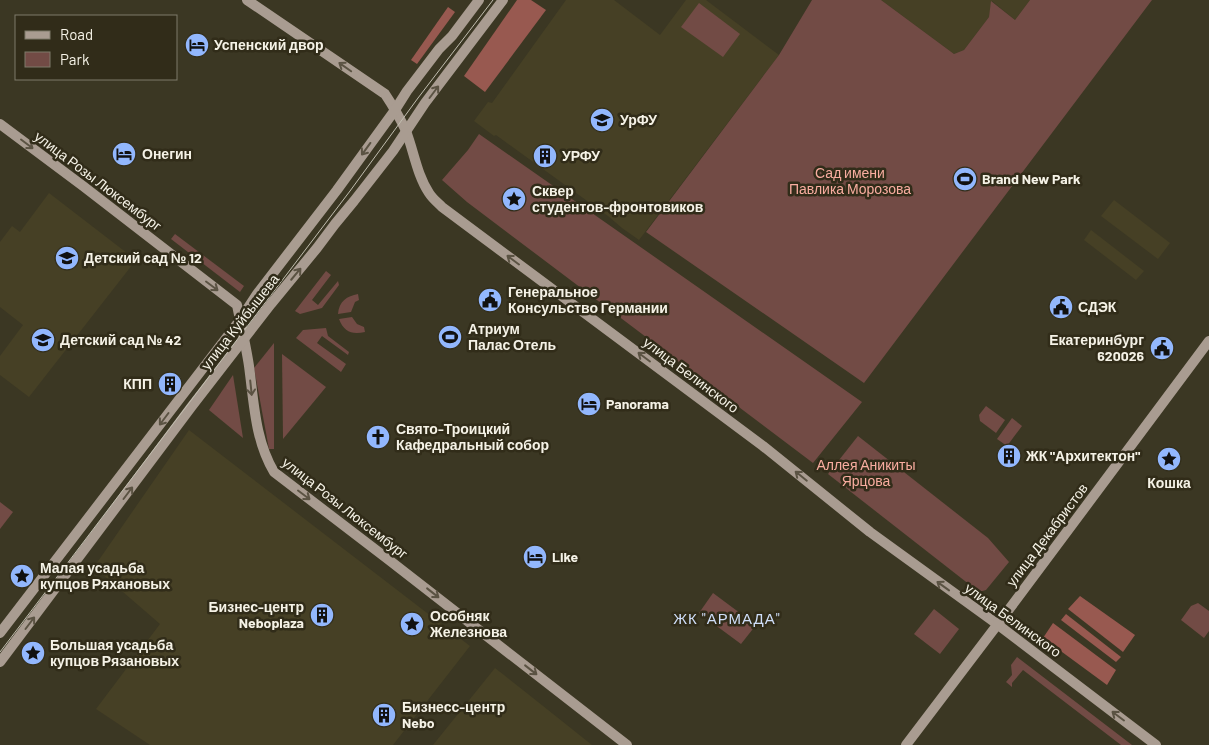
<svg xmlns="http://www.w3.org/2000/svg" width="1209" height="745" font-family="Barlow,sans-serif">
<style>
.built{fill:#464025}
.green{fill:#724b45}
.forest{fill:#985950}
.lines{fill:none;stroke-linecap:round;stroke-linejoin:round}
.secondary{stroke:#a99c91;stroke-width:10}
.tram{stroke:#c1beb0;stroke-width:1}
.oneway{stroke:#5b5343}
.labels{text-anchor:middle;stroke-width:5;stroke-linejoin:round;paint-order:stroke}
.poi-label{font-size:14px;font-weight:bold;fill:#f5f2e6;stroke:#312c19;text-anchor:start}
.park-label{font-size:14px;fill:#f9ada0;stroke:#312c19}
.street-label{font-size:14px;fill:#f5f2e6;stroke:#312c19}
.neighbourhood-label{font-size:15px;letter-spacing:1px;fill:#cfdef9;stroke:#312c19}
</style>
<rect width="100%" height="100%" fill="#3b3723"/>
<g class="built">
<path d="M566 0H614L660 35 686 0H706L779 55 639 240 622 228 608 216 496 135 494 136 474 121 488 102 492 103Z"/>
<path d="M881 0H1030L1015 20 992 1 989 17 964 50 954 54Z"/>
<path d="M49 193 136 260 29 397 0 375V356L23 325 0 307V242L12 226 20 232Z"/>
<path d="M1114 200 1170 243 1158 259 1101 216Z"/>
<path d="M1091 230 1144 271 1136 280 1084 240Z"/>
<path d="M189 430 470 646 393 745H150L96 709 160 624 94 567Z"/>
<path d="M495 668 533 698 592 745H433Z"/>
</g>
<g class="green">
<path d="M812 0H881L954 54 964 50 989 17 991 1 1015 20 1030 0H1152L864 383 646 232 779 55Z"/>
<path d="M699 3 740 34 723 57 681 27Z"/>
<path d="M479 134 862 402 813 463 467 202 442 180 468 150Z"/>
<path d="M175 234 244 286 240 292 171 239Z"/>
<path d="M326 271 331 275 312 300 318 305 338 281 339 285 322 308 300 314 295 311Z"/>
<path d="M358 294 359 300 355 302 351 312 338 314C339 301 347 296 358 294Z"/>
<path d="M352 317 357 324 364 327 365 332C352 335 344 332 339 319Z"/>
<path d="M326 328 328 336 349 352 348 355 322 336 317 343 346 364 341 372 296 338 303 330Z"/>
<path d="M274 343V449H269L254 368Z"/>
<path d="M282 354 326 387 283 439Z"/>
<path d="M233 375 243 438 209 410Z"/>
<path d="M986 406 1005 420 996 433 980 421 979 415Z"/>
<path d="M1012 418 1022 426 1007 446 997 439Z"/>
<path d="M858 436 988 538 1009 562 986 590 979 592 828 474Z"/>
<path d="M0 502 13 512 0 529Z"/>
<path d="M713 593 756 625 741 644 699 613Z"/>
<path d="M1198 603 1209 611V631L1204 638 1181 620 1191 606Z"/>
<path d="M934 609 959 629 940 654 914 634Z"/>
<path d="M1017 657 1132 745H1121L1023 670 1012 683V687L1006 682 1012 675 1011 665Z"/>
</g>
<g class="forest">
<path d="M517 0H531L546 10 485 92 464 76Z"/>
<path d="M448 7 455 12 417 64 411 60Z"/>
<path d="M1080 596 1135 635 1123 652 1068 609Z"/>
<path d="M1066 614 1121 657 1116 662 1061 620Z"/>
<path d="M1053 623 1116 670 1107 685 1043 638Z"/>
</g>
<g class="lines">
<g class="secondary">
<path d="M247 0 385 94C393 106 400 118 406 131 414 152 417 175 429 193 432 198 438 203 442 207L763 446 870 532 997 624 1156 745"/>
<path d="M0 124 83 186 237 305C241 325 246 346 249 366 254 403 255 440 274 472L389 560 627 745"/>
<path d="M0 633 240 320 257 294 337 190 395 110 407 91 439 49 452 36 479 0"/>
<path d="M0 662 192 406 271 304 317 248 335 224 354 201 393 151 425 103 503 0"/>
<path d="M906 745 1010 608 1209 341"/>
</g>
<path class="tram" d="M0 652 350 191 418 98 493 0"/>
</g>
<defs><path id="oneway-shaft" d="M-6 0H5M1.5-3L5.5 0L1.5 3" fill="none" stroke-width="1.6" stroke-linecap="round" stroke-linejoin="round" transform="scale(1.25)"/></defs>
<g class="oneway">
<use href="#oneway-shaft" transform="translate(345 67) rotate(-145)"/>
<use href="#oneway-shaft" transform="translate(434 92) rotate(-53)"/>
<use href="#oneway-shaft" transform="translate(27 144) rotate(37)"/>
<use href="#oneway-shaft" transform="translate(366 149) rotate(126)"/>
<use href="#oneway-shaft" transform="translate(513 260) rotate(-143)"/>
<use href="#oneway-shaft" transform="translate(296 274) rotate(-50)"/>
<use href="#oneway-shaft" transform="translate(212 286) rotate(37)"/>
<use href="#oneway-shaft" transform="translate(644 357) rotate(-143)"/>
<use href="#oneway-shaft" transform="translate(251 388) rotate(84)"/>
<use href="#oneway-shaft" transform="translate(164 419) rotate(127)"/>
<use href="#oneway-shaft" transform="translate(801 476) rotate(-141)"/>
<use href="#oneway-shaft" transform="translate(128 493) rotate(-53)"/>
<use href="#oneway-shaft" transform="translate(304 495) rotate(37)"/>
<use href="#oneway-shaft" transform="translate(943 586) rotate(-144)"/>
<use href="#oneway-shaft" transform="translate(433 593) rotate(38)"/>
<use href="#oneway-shaft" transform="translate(30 623) rotate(-53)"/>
<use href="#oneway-shaft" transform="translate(531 670) rotate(38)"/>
<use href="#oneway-shaft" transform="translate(1118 716) rotate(-143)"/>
</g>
<defs>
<g id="hotel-disc" transform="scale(1.25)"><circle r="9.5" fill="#92b7fd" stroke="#312c19"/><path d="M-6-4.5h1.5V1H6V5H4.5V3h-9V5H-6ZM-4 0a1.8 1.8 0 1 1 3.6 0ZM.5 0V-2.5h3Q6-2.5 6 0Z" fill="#111"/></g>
<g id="university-disc" transform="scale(1.25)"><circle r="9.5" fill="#92b7fd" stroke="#312c19"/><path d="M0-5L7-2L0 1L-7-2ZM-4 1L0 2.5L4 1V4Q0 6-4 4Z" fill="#111"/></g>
<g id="building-disc" transform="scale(1.25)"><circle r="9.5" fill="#92b7fd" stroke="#312c19"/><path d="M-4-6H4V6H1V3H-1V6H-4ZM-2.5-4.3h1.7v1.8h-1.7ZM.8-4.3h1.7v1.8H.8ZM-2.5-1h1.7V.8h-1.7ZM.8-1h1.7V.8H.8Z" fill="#111"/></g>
<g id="stadium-disc" transform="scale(1.25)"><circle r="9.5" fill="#92b7fd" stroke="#312c19"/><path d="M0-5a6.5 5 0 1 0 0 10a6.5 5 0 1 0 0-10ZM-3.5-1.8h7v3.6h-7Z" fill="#111"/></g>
<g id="sight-disc" transform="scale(1.25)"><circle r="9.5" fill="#92b7fd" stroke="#312c19"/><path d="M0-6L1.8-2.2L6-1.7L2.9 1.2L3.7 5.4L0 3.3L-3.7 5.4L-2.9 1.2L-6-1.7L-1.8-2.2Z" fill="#111"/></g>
<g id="school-disc" transform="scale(1.25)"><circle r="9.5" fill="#92b7fd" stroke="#312c19"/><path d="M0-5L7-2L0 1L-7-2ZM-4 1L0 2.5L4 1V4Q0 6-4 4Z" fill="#111"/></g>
<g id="civic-disc" transform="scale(1.25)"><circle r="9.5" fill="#92b7fd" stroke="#312c19"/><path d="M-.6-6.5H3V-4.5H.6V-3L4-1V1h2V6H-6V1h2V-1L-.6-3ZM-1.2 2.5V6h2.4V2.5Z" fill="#111"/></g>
<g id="church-disc" transform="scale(1.25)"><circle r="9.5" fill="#92b7fd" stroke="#312c19"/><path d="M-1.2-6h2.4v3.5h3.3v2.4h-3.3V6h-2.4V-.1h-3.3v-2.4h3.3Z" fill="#111"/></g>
</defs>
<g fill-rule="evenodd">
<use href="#hotel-disc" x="197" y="45"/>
<use href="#university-disc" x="602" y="120"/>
<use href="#hotel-disc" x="124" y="154"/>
<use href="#building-disc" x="545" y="156"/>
<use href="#stadium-disc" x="965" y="179"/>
<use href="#sight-disc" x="514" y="199"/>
<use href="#school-disc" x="67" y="258"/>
<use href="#civic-disc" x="490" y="300"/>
<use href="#civic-disc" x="1061" y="307"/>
<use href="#stadium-disc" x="450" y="337"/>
<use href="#school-disc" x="43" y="340"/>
<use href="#civic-disc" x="1162" y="348"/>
<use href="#building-disc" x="170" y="384"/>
<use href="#hotel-disc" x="589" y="404"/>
<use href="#church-disc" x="378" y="437"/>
<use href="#building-disc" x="1009" y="456"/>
<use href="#sight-disc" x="1169" y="459"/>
<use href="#hotel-disc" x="535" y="557"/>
<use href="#sight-disc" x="22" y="576"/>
<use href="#building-disc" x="322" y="615"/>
<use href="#sight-disc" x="412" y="624"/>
<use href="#sight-disc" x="33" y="653"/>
<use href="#building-disc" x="384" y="715"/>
</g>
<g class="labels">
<g class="poi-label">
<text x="214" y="50">Успенский двор</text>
<text x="620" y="125">УрФУ</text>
<text x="142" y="159">Онегин</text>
<text x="562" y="161">УРФУ</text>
<text x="982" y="184">Brand New Park</text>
<text x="532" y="196">Сквер<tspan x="532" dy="16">студентов-фронтовиков</tspan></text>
<text x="84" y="263">Детский сад № 12</text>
<text x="508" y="297">Генеральное<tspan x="508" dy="16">Консульство Германии</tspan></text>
<text x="1078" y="312">СДЭК</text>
<text x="468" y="334">Атриум<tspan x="468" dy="16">Палас Отель</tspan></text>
<text x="60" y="345">Детский сад № 42</text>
<text x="1144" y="345" text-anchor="end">Екатеринбург<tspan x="1144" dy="16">620026</tspan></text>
<text x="152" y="389" text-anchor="end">КПП</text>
<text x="606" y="409">Panorama</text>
<text x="396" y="434">Свято-Троицкий<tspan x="396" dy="16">Кафедральный собор</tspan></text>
<text x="1026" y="461">ЖК "Архитектон"</text>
<text x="1169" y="488" text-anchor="middle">Кошка</text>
<text x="552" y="562">Like</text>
<text x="40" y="573">Малая усадьба<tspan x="40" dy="16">купцов Ряхановых</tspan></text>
<text x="304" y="612" text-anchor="end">Бизнес-центр<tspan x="304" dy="16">Neboplaza</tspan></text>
<text x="430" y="621">Особняк<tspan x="430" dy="16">Железнова</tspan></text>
<text x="50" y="650">Большая усадьба<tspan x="50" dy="16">купцов Рязановых</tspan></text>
<text x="402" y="712">Бизнесс-центр<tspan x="402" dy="16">Nebo</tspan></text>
</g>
<g class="park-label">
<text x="850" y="178">Сад имени<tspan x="850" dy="16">Павлика Морозова</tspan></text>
<text x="866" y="470">Аллея Аникиты<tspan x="866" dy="16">Ярцова</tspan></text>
</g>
<g class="street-label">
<text transform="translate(98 181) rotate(37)" y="5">улица Розы Люксембург</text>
<text transform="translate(240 322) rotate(-52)" y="5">улица Куйбышева</text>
<text transform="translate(691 375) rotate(37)" y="5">улица Белинского</text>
<text transform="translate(345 508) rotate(38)" y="5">улица Розы Люксембург</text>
<text transform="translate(1047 535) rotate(-53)" y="5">улица Декабристов</text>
<text transform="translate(1013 620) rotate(36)" y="5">улица Белинского</text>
</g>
<g class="neighbourhood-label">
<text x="727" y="624">ЖК "АРМАДА"</text>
</g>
</g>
<rect x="15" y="15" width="162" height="65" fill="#312c19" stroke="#7f7b6b"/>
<rect x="25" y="31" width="25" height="8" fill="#a99c91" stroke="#7f7b6b"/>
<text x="60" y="40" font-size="15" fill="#f5f2e6">Road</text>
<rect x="25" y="52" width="25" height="15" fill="#724b45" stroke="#7f7b6b"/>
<text x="60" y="65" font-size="15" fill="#f5f2e6">Park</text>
</svg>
